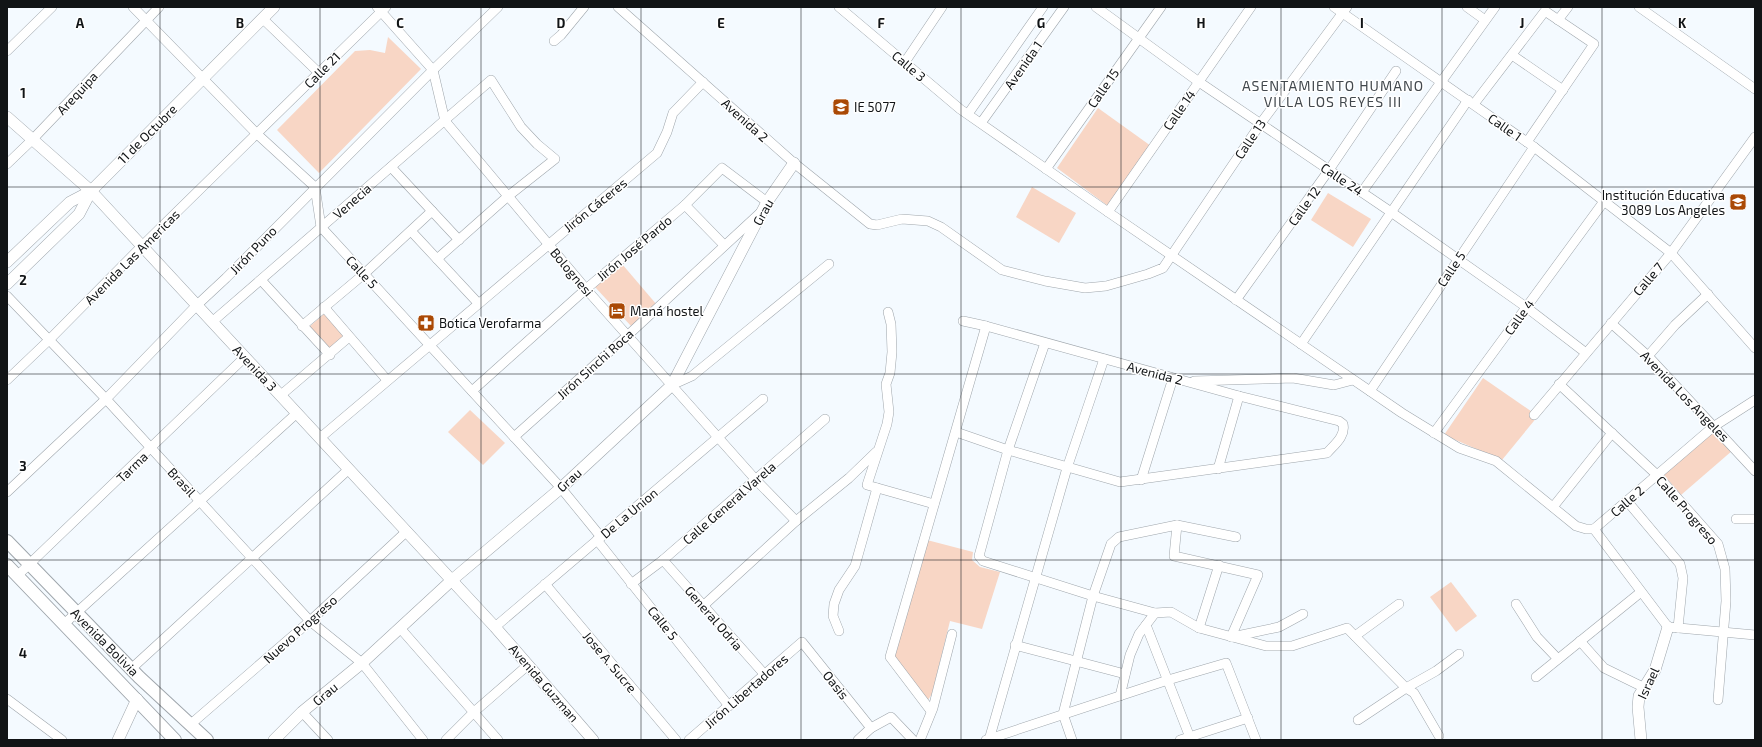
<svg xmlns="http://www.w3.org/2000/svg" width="1762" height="747" font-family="'Exo 2',sans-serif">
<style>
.green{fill:#f8d6c5}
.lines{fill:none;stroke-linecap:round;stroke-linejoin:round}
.minor-casing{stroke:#9fa6ac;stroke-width:10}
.tertiary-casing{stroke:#9fa6ac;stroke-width:12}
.secondary-casing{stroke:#9fa6ac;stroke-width:14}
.minor{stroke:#fff;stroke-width:9}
.tertiary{stroke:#fff;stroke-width:11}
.secondary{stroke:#fff;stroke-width:12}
.grid{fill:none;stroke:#111416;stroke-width:1;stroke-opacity:0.55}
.labels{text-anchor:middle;stroke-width:3;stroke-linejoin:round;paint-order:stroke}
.street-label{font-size:13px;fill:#111416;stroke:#fff}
.poi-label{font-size:13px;fill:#111416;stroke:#fff;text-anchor:start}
.neighbourhood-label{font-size:14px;letter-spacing:1px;fill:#42484d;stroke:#fff}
.grid-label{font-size:13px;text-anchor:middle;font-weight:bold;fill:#111416;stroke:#fff;stroke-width:3;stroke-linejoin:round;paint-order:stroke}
</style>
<rect width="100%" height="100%" fill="#f4faff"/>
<g class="green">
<path d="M388 37 421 69 319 173 277 130 355 51 370 50 385 53Z"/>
<path d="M1098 108 1151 146 1108 206 1057 168Z"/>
<path d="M1032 187 1076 213 1059 243 1016 217Z"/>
<path d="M1328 193 1371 219 1353 247 1311 220Z"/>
<path d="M622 264 657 305 631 326 595 287Z"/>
<path d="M325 313 347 338 331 352 309 327Z"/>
<path d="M1483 378 1538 416 1502 460 1444 435Z"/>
<path d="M470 410 505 443 483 465 448 432Z"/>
<path d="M1711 434H1718L1733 450 1681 495 1664 475Z"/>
<path d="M927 540 973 552 972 560 980 567 1000 572 982 629 950 621 932 694 928 700 894 658Z"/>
<path d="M1451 582 1477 616 1456 632 1430 597Z"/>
</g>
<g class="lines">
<g class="minor-casing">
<g id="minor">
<path d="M133 7 257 134 315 187 321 227 561 488 601 537"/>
<path d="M377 7 433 70 445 121 586 289 756 480 796 521"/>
<path d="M618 7 794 163 870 224 877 225 902 219 928 221 941 227 1002 270 1045 281 1085 288 1106 286 1148 274 1163 268 1261 123 1347 7"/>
<path d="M839 7 960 109 1108 212 1402 413 1459 448 1496 461 1576 526 1586 529H1594L1668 627 1755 635"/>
<path d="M1096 7 1199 82 1391 212 1526 307 1586 353"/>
<path d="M1334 7 1534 147 1671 253 1755 348"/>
<path d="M1467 7 1485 20"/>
<path d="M1639 7 1755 89"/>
<path d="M263 19 319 73"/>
<path d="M1558 20 1568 7"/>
<path d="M554 41 561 35 584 7"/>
<path d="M7 51 52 7"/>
<path d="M1512 55 1563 90"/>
<path d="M905 62 942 7"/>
<path d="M1474 104 1545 11 1594 44 1527 142"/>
<path d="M968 114 1043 7"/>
<path d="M981 123 1064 7"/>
<path d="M7 164 32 140 159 7"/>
<path d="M391 167 459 240"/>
<path d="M1046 169 1161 7"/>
<path d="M1362 192 1495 7"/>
<path d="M685 205 724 245"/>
<path d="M1108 212 1251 7"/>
<path d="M411 231 478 303"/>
<path d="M261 280 330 355"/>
<path d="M7 296 106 399 310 621 362 663 423 740"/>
<path d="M1236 300 1329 170 1396 71"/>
<path d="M324 307 387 380"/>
<path d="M888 312 891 324 892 352 890 373 886 384 889 412 887 424 867 485 934 504"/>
<path d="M212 322 491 80 521 127 537 144 555 159 507 197 437 259"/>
<path d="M1611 323 1648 356 1755 471"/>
<path d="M302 326 364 274 432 211"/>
<path d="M1045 343 1008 450 979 556 983 561 1093 596 1155 613 1171 612 1199 628 1266 646H1292L1347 628 1406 688 1414 693 1439 736"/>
<path d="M1301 344 1468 100"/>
<path d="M1648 356 1675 325 1708 294"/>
<path d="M7 380 49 340 142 246 386 7"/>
<path d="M1194 381 1293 378 1334 385 1353 380"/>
<path d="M1559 384 1657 475 1718 544 1725 569 1726 601 1718 700"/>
<path d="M672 385 692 376 829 264"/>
<path d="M472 391 586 289 685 205 722 168 767 202"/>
<path d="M1370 391 1534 147"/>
<path d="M281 395 349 337"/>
<path d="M1534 415 1671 253 1755 137"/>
<path d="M956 432 1008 450 1120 482 1327 453C1334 445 1346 436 1343 424L1339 421 1239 396 986 326 963 321"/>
<path d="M1434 433 1605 200"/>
<path d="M514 437 627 336 760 213"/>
<path d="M320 438 657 153 667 132 673 113 703 82"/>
<path d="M1218 469 1239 396"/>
<path d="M1141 480 1173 378"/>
<path d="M7 492 106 399 197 305 226 278 433 70 498 7"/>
<path d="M1627 501 1680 564 1683 578 1678 628"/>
<path d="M1553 507 1612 433"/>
<path d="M1736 519H1755"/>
<path d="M1177 525 1174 556 1258 575 1231 637"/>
<path d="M1594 529 1713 427 1755 400"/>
<path d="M597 540 729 706"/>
<path d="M663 560 765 675"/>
<path d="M17 576 245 357"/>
<path d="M545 584 676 740"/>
<path d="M631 584 663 560 825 419"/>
<path d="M1516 604 1537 637 1558 659"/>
<path d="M703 606 796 521 849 478 876 452"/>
<path d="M64 624 297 413"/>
<path d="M1146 625 1191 740"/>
<path d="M495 627 763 399"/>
<path d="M400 628 498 740"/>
<path d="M1199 628 1219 565"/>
<path d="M839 631 833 616 834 604 839 590 855 566 877 488"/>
<path d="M1355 636 1399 604"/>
<path d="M1232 637 1279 627 1303 614"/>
<path d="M1580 641 1604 668 1645 688"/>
<path d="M1015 645 1125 674"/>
<path d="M131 669 349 469"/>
<path d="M1536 677 1641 592"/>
<path d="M1120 696 1130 655 1139 634 1155 613"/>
<path d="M7 699 62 740"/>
<path d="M931 711 890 657 986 326"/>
<path d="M302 712 328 740"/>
<path d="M1358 720 1406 688 1436 671 1459 654"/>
<path d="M191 724 310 621 407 531"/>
<path d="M446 740 474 712 528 665"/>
<path d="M689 740 802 642 871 728"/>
<path d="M858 740 871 728 891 717 913 740"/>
<path d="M920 740 933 708 952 634"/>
<path d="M986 740 1168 680 1226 663 1256 740"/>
<path d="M989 740 1067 468 1104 359"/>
<path d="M1072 740 1063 714 1093 596 1111 544 1119 537 1177 525 1236 537"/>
<path d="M1180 740 1248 718"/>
</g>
</g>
<g class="tertiary-casing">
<g id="tertiary">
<path d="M7 117 91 191 495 627 593 740"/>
<path d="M7 262 70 202 91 191 274 7"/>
<path d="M7 284 79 214 91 191"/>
<path d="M118 740 137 699"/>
<path d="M274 740 302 712 362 663 452 580 561 488 672 385 767 202 794 163"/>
<path d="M1641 740 1638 707 1639 696 1655 670 1668 627"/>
</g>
</g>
<g class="secondary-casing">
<g id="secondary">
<path d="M7 541 139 677 207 740"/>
<path d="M7 565 175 740"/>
</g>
</g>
<use href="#minor" class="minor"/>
<use href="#tertiary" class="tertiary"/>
<use href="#secondary" class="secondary"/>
</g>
<path class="grid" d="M160 7V740M320 7V740M481 7V740M641 7V740M801 7V740M961 7V740M1121 7V740M1281 7V740M1442 7V740M1602 7V740M7 187H1755M7 374H1755M7 560H1755"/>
<defs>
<g id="school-square" transform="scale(0.9)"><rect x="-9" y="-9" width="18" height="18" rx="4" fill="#aa4905" stroke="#fff"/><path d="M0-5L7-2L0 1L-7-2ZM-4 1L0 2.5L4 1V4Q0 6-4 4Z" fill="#fff"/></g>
<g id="hotel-square" transform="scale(0.9)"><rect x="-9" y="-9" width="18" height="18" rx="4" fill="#aa4905" stroke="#fff"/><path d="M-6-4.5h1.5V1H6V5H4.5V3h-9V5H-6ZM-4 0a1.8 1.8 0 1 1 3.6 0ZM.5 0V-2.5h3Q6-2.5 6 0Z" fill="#fff"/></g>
<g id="pharmacy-square" transform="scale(0.9)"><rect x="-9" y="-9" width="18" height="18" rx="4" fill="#aa4905" stroke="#fff"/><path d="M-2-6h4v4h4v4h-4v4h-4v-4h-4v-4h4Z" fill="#fff"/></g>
</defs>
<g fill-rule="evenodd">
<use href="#school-square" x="841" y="107"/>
<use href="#school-square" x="1738" y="202"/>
<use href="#hotel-square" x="617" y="311"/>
<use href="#pharmacy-square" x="426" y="323"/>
</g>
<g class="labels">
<g class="street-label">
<text transform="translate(1023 65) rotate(-55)" y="5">Avenida 1</text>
<text transform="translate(909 66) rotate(40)" y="5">Calle 3</text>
<text transform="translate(322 70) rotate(-45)" y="5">Calle 21</text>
<text transform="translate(1103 88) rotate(-55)" y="5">Calle 15</text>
<text transform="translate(77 93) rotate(-47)" y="5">Arequipa</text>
<text transform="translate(1179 110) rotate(-55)" y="5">Calle 14</text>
<text transform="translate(745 120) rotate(42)" y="5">Avenida 2</text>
<text transform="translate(1505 127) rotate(35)" y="5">Calle 1</text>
<text transform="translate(147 134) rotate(-45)" y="5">11 de Octubre</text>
<text transform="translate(1250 139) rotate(-56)" y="5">Calle 13</text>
<text transform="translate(1342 179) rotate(34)" y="5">Calle 24</text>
<text transform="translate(352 201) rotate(-41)" y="5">Venecia</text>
<text transform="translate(595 205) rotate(-39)" y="5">Jirón Cáceres</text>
<text transform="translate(1304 206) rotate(-54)" y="5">Calle 12</text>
<text transform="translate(763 212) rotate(-61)" y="5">Grau</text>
<text transform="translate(634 248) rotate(-40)" y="5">Jirón José Pardo</text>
<text transform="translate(253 250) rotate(-46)" y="5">Jirón Puno</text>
<text transform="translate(132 257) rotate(-45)" y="5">Avenida Las Americas</text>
<text transform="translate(1451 269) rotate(-56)" y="5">Calle 5</text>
<text transform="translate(362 272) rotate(47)" y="5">Calle 5</text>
<text transform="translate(572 272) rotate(50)" y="5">Bolognesi</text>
<text transform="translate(1648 279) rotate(-50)" y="5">Calle 7</text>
<text transform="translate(1519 317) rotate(-54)" y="5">Calle 4</text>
<text transform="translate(595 364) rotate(-42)" y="5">Jirón Sinchi Roca</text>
<text transform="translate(255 368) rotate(47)" y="5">Avenida 3</text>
<text transform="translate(1155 373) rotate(15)" y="5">Avenida 2</text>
<text transform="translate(1685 396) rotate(46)" y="5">Avenida Los Angeles</text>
<text transform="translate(132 467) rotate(-44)" y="5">Tarma</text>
<text transform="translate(569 480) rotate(-42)" y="5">Grau</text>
<text transform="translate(182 482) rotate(47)" y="5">Brasil</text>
<text transform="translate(1627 501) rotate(-41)" y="5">Calle 2</text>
<text transform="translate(729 503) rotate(-41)" y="5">Calle General Varela</text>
<text transform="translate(1687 510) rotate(49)" y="5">Calle Progreso</text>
<text transform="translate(629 513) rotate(-40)" y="5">De La Union</text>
<text transform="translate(714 618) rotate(49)" y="5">General Odria</text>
<text transform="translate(663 623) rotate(51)" y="5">Calle 5</text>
<text transform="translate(300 629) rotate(-42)" y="5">Nuevo Progreso</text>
<text transform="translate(105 642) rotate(45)" y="5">Avenida Bolivia</text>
<text transform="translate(610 662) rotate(50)" y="5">Jose A. Sucre</text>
<text transform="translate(544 683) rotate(49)" y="5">Avenida Guzman</text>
<text transform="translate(1648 683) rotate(-65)" y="5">Israel</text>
<text transform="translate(836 685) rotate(51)" y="5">Oasis</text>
<text transform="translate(746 691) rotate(-41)" y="5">Jirón Libertadores</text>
<text transform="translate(325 694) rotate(-40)" y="5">Grau</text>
</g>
<g class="poi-label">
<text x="854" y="112">IE 5077</text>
<text x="1725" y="200" text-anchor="end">Institución Educativa<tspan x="1725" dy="15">3089 Los Angeles</tspan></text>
<text x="630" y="316">Maná hostel</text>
<text x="439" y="328">Botica Verofarma</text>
</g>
<g class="neighbourhood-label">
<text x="1333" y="91">ASENTAMIENTO HUMANO<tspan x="1333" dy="16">VILLA LOS REYES III</tspan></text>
</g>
</g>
<g class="grid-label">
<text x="80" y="28">A</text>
<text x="240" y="28">B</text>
<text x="400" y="28">C</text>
<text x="561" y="28">D</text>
<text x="721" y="28">E</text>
<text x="881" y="28">F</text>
<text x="1041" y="28">G</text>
<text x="1201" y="28">H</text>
<text x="1362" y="28">I</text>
<text x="1522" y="28">J</text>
<text x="1682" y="28">K</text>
<text x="23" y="98">1</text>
<text x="23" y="285">2</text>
<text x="23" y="471">3</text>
<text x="23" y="658">4</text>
</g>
<rect width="1762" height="747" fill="none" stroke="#111416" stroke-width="16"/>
</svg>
